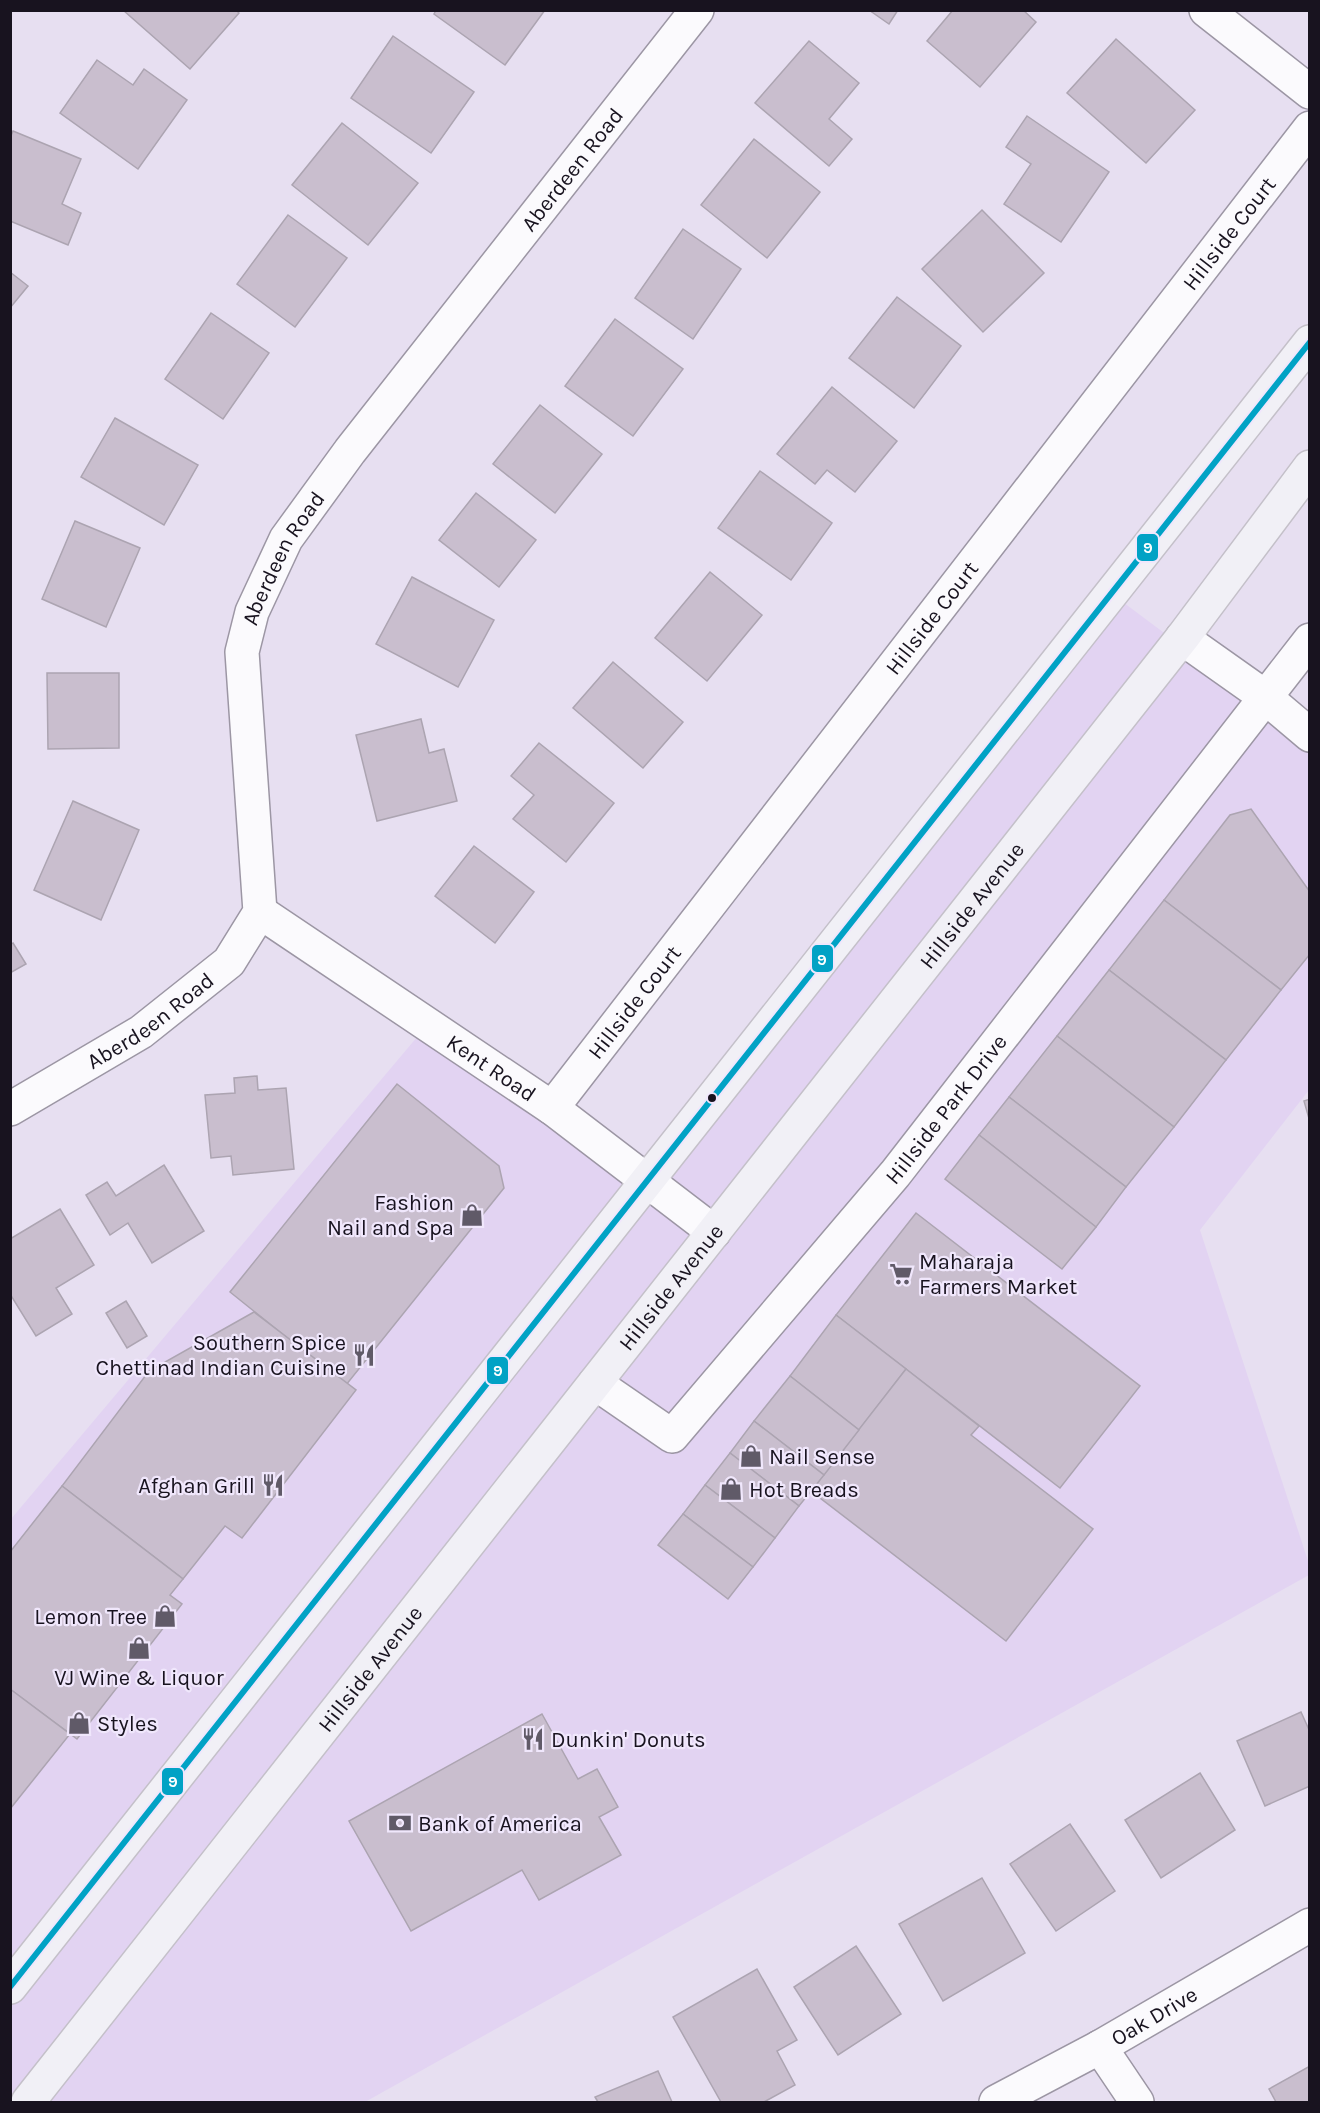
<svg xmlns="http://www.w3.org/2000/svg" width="1320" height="2113" font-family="Karla,sans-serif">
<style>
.built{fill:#e2d3f2}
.building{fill:#c9bece;stroke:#aca4b1;stroke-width:1.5}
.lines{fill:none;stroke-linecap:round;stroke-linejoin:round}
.minor-casing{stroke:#9c96a4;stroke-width:36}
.primary-casing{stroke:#c4c0c9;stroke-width:36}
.minor{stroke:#fbfafd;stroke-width:33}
.primary{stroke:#f1f0f6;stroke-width:33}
.bus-1-casing{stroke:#f0e7fc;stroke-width:10}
.bus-1{stroke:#01a2c5;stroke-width:6}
.bus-dot{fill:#18131f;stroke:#f0e7fc;stroke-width:2}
.labels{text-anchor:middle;stroke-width:4.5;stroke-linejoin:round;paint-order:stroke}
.street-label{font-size:22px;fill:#18131f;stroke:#f0e7fc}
.poi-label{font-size:22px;fill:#18131f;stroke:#f0e7fc;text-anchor:start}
.line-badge{stroke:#f0e7fc;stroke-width:2}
.badge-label{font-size:16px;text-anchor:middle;font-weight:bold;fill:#fff}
</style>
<rect width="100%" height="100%" fill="#e7dff1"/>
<path class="built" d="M1104 588 1309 741V1090L1200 1230 1309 1564V1575L365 2102H11V1519L423 1030 636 1184Z"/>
<g class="building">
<path d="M123 10H236L239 13 190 69Z"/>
<path d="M436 10H545L505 65 434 14Z"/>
<path d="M869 10H898L889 24Z"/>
<path d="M953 10H1023L1036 22 980 87 927 41Z"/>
<path d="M393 36 474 92 431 153 351 98Z"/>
<path d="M1116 39 1195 110 1146 163 1067 93Z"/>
<path d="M809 41 859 83 829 119 852 139 829 166 755 103Z"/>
<path d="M97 60 133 85 144 69 187 100 138 169 60 113Z"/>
<path d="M1027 116 1109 172 1061 242 1004 204 1031 164 1006 147Z"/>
<path d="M342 123 418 183 368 245 292 185Z"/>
<path d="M13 131 81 159 62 204 81 213 68 245 10 221V138Z"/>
<path d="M754 139 820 192 767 258 701 205Z"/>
<path d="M982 210 1044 273 983 332 922 269Z"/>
<path d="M288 215 347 258 295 327 237 284Z"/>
<path d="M683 229 741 269 693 339 635 298Z"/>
<path d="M10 272 28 286 10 308Z"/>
<path d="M897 297 961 346 914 408 849 358Z"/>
<path d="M211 313 269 353 223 419 165 379Z"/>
<path d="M615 319 683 369 633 436 565 386Z"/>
<path d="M832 387 897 441 855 492 827 470 815 484 777 454Z"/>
<path d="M540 405 602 454 555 513 493 464Z"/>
<path d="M115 418 198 465 164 525 81 477Z"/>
<path d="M760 471 832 523 791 580 718 528Z"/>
<path d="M476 493 536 540 499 587 439 540Z"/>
<path d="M75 521 140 548 106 627 42 599Z"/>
<path d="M710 572 762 615 707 681 655 638Z"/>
<path d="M412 577 494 620 458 687 376 644Z"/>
<path d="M613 662 683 722 643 768 573 708Z"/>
<path d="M47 673H119V748L48 749Z"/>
<path d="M421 719 429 753 444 749 457 801 377 821 356 735Z"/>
<path d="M539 743 614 803 566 862 513 819 534 795 511 776Z"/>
<path d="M73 801 139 830 101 920 34 890Z"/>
<path d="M1251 809 1310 892V954L1281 990 1164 900 1230 815Z"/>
<path d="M474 846 534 892 495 943 435 896Z"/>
<path d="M1164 900 1281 990 1226 1060 1109 970Z"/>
<path d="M13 943 26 964 10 973V945Z"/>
<path d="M1109 970 1226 1060 1174 1127 1057 1036Z"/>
<path d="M1057 1036 1174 1127 1126 1187 1009 1097Z"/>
<path d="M257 1076 258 1090 286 1088 294 1169 233 1175 231 1156 211 1158 205 1095 235 1093 234 1078Z"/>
<path d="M397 1084 499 1166 504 1188 346 1385 230 1292Z"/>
<path d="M1009 1097 1126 1187 1096 1227 979 1135Z"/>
<path d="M1310 1099V1122L1304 1101Z"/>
<path d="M979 1135 1096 1227 1062 1269 945 1179Z"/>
<path d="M164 1165 204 1231 152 1263 128 1223 110 1235 86 1195 107 1182 116 1196Z"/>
<path d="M60 1209 94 1265 56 1288 72 1314 36 1336 10 1294V1239Z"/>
<path d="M916 1213 1140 1386 1060 1488 836 1315Z"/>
<path d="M126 1301 147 1336 127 1348 106 1313Z"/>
<path d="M254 1312 356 1390 242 1538 225 1526 183 1579 62 1486 149 1371Z"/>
<path d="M836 1315 906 1369 859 1430 790 1376Z"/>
<path d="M906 1369 979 1426 971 1435 1093 1529 1006 1641 811 1491Z"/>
<path d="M790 1376 859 1430 824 1475 754 1421Z"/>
<path d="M754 1421 824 1475 799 1506 730 1453Z"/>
<path d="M730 1453 799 1506 775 1538 705 1485Z"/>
<path d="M705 1485 775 1538 753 1567 683 1514Z"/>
<path d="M62 1486 183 1579 170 1595 182 1604 77 1739 10 1689V1552Z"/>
<path d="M683 1514 753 1567 728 1599 658 1545Z"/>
<path d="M10 1689 70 1734 10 1809Z"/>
<path d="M1301 1712 1310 1732V1786L1265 1806 1237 1741Z"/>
<path d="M542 1714 578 1779 597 1769 618 1807 599 1817 621 1855 539 1900 522 1870 411 1931 349 1821Z"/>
<path d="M1200 1773 1235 1830 1161 1878 1125 1820Z"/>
<path d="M1070 1824 1115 1891 1056 1931 1010 1864Z"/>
<path d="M982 1878 1025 1953 943 2001 899 1924Z"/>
<path d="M856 1946 901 2014 838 2055 794 1987Z"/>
<path d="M757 1969 797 2040 777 2051 795 2085 764 2102H721L673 2017Z"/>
<path d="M1310 2066V2102H1276L1269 2089Z"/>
<path d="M658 2071 672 2102H598L595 2097Z"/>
</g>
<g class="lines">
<g class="minor-casing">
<g id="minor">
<path d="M1206 10 1310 92"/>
<path d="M1182 638 1264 696 1310 735"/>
<path id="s1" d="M260 912 552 1108 714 1232"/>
<path id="s2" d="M552 1108 1310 128"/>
<path id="s3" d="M10 1109 141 1032 229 962 260 912 242 652 252 612 286 539 350 451 697 10"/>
<path id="s4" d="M595 1383 672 1436 895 1174 1310 640"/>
<path d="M1100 2047 1137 2102"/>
<path id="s5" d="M996 2102 1100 2047 1310 1925"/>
</g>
</g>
<g class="primary-casing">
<g id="primary">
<path d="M10 1987 1310 342"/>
<path id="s6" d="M28 2102 1182 638 1310 467"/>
</g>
</g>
<use href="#minor" class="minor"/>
<use href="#primary" class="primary"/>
<g class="bus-1-casing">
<path id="bus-1" d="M10 1987 1310 342"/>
</g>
<use href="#bus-1" class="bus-1"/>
</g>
<defs>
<g id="shop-bare" transform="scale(1.8)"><path d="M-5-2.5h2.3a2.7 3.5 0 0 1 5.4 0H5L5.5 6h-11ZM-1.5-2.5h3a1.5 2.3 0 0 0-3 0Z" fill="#605a68" stroke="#f0e7fc" stroke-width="2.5" paint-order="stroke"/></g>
<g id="supermarket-bare" transform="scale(1.8)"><path d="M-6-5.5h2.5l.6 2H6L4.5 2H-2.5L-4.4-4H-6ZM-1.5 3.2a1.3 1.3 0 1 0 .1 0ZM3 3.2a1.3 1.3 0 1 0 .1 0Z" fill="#605a68" stroke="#f0e7fc" stroke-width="2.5" paint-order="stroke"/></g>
<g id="restaurant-bare" transform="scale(1.8)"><path d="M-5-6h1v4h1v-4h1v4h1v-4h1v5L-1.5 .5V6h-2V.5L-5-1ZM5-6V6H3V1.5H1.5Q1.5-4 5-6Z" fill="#605a68" stroke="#f0e7fc" stroke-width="2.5" paint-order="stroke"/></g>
<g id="bank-bare" transform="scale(1.8)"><path d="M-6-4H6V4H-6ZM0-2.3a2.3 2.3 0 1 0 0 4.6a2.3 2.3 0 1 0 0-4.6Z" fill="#605a68" stroke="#f0e7fc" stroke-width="2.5" paint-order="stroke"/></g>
</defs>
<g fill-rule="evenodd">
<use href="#shop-bare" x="472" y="1215"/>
<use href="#supermarket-bare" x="901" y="1274"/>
<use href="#restaurant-bare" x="364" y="1355"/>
<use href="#shop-bare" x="751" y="1456"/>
<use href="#restaurant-bare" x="273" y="1485"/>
<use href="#shop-bare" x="731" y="1489"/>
<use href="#shop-bare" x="165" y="1616"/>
<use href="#shop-bare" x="139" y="1648"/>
<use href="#shop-bare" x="79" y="1723"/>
<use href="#restaurant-bare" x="533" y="1739"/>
<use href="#bank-bare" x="400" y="1823"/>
</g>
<circle class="bus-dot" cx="712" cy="1098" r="5"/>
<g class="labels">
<g class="street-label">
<text dy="8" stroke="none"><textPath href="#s3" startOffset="1173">Aberdeen Road</textPath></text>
<text dy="8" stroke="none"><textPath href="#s2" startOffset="1106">Hillside Court</textPath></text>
<text dy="8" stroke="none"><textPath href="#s3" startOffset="687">Aberdeen Road</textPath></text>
<text dy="8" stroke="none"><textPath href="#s2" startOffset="620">Hillside Court</textPath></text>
<text dy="8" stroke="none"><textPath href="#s6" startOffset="1524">Hillside Avenue</textPath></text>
<text dy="8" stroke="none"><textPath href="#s2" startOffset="134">Hillside Court</textPath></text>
<text dy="8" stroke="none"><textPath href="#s3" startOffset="166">Aberdeen Road</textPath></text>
<text dy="8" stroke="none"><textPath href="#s1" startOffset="279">Kent Road</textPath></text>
<text dy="8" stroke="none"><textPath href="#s4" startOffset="520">Hillside Park Drive</textPath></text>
<text dy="8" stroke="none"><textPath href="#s6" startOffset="1038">Hillside Avenue</textPath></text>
<text dy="8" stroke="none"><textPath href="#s6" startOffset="552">Hillside Avenue</textPath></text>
<text dy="8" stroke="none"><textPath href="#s5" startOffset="180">Oak Drive</textPath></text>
</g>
<g class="poi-label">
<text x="454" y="1210" text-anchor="end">Fashion<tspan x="454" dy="25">Nail and Spa</tspan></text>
<text x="919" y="1269">Maharaja<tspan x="919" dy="25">Farmers Market</tspan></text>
<text x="346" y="1350" text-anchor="end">Southern Spice<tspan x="346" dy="25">Chettinad Indian Cuisine</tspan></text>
<text x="769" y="1464">Nail Sense</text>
<text x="255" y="1493" text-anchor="end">Afghan Grill</text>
<text x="749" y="1497">Hot Breads</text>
<text x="147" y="1624" text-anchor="end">Lemon Tree</text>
<text x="139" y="1685" text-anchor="middle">VJ Wine &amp; Liquor</text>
<text x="97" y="1731">Styles</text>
<text x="551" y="1747">Dunkin' Donuts</text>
<text x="418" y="1831">Bank of America</text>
</g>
</g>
<g class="line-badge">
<rect x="1136" y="533" width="23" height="29" rx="6" fill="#01a2c5"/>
<rect x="811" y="944" width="23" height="29" rx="6" fill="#01a2c5"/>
<rect x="486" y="1356" width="23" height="29" rx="6" fill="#01a2c5"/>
<rect x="161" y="1767" width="23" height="29" rx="6" fill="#01a2c5"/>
</g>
<g class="badge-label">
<text x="1148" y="553">9</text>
<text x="822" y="965">9</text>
<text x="498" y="1376">9</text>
<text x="173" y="1787">9</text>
</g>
<rect width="1320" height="2113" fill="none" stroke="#18131f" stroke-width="24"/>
</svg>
